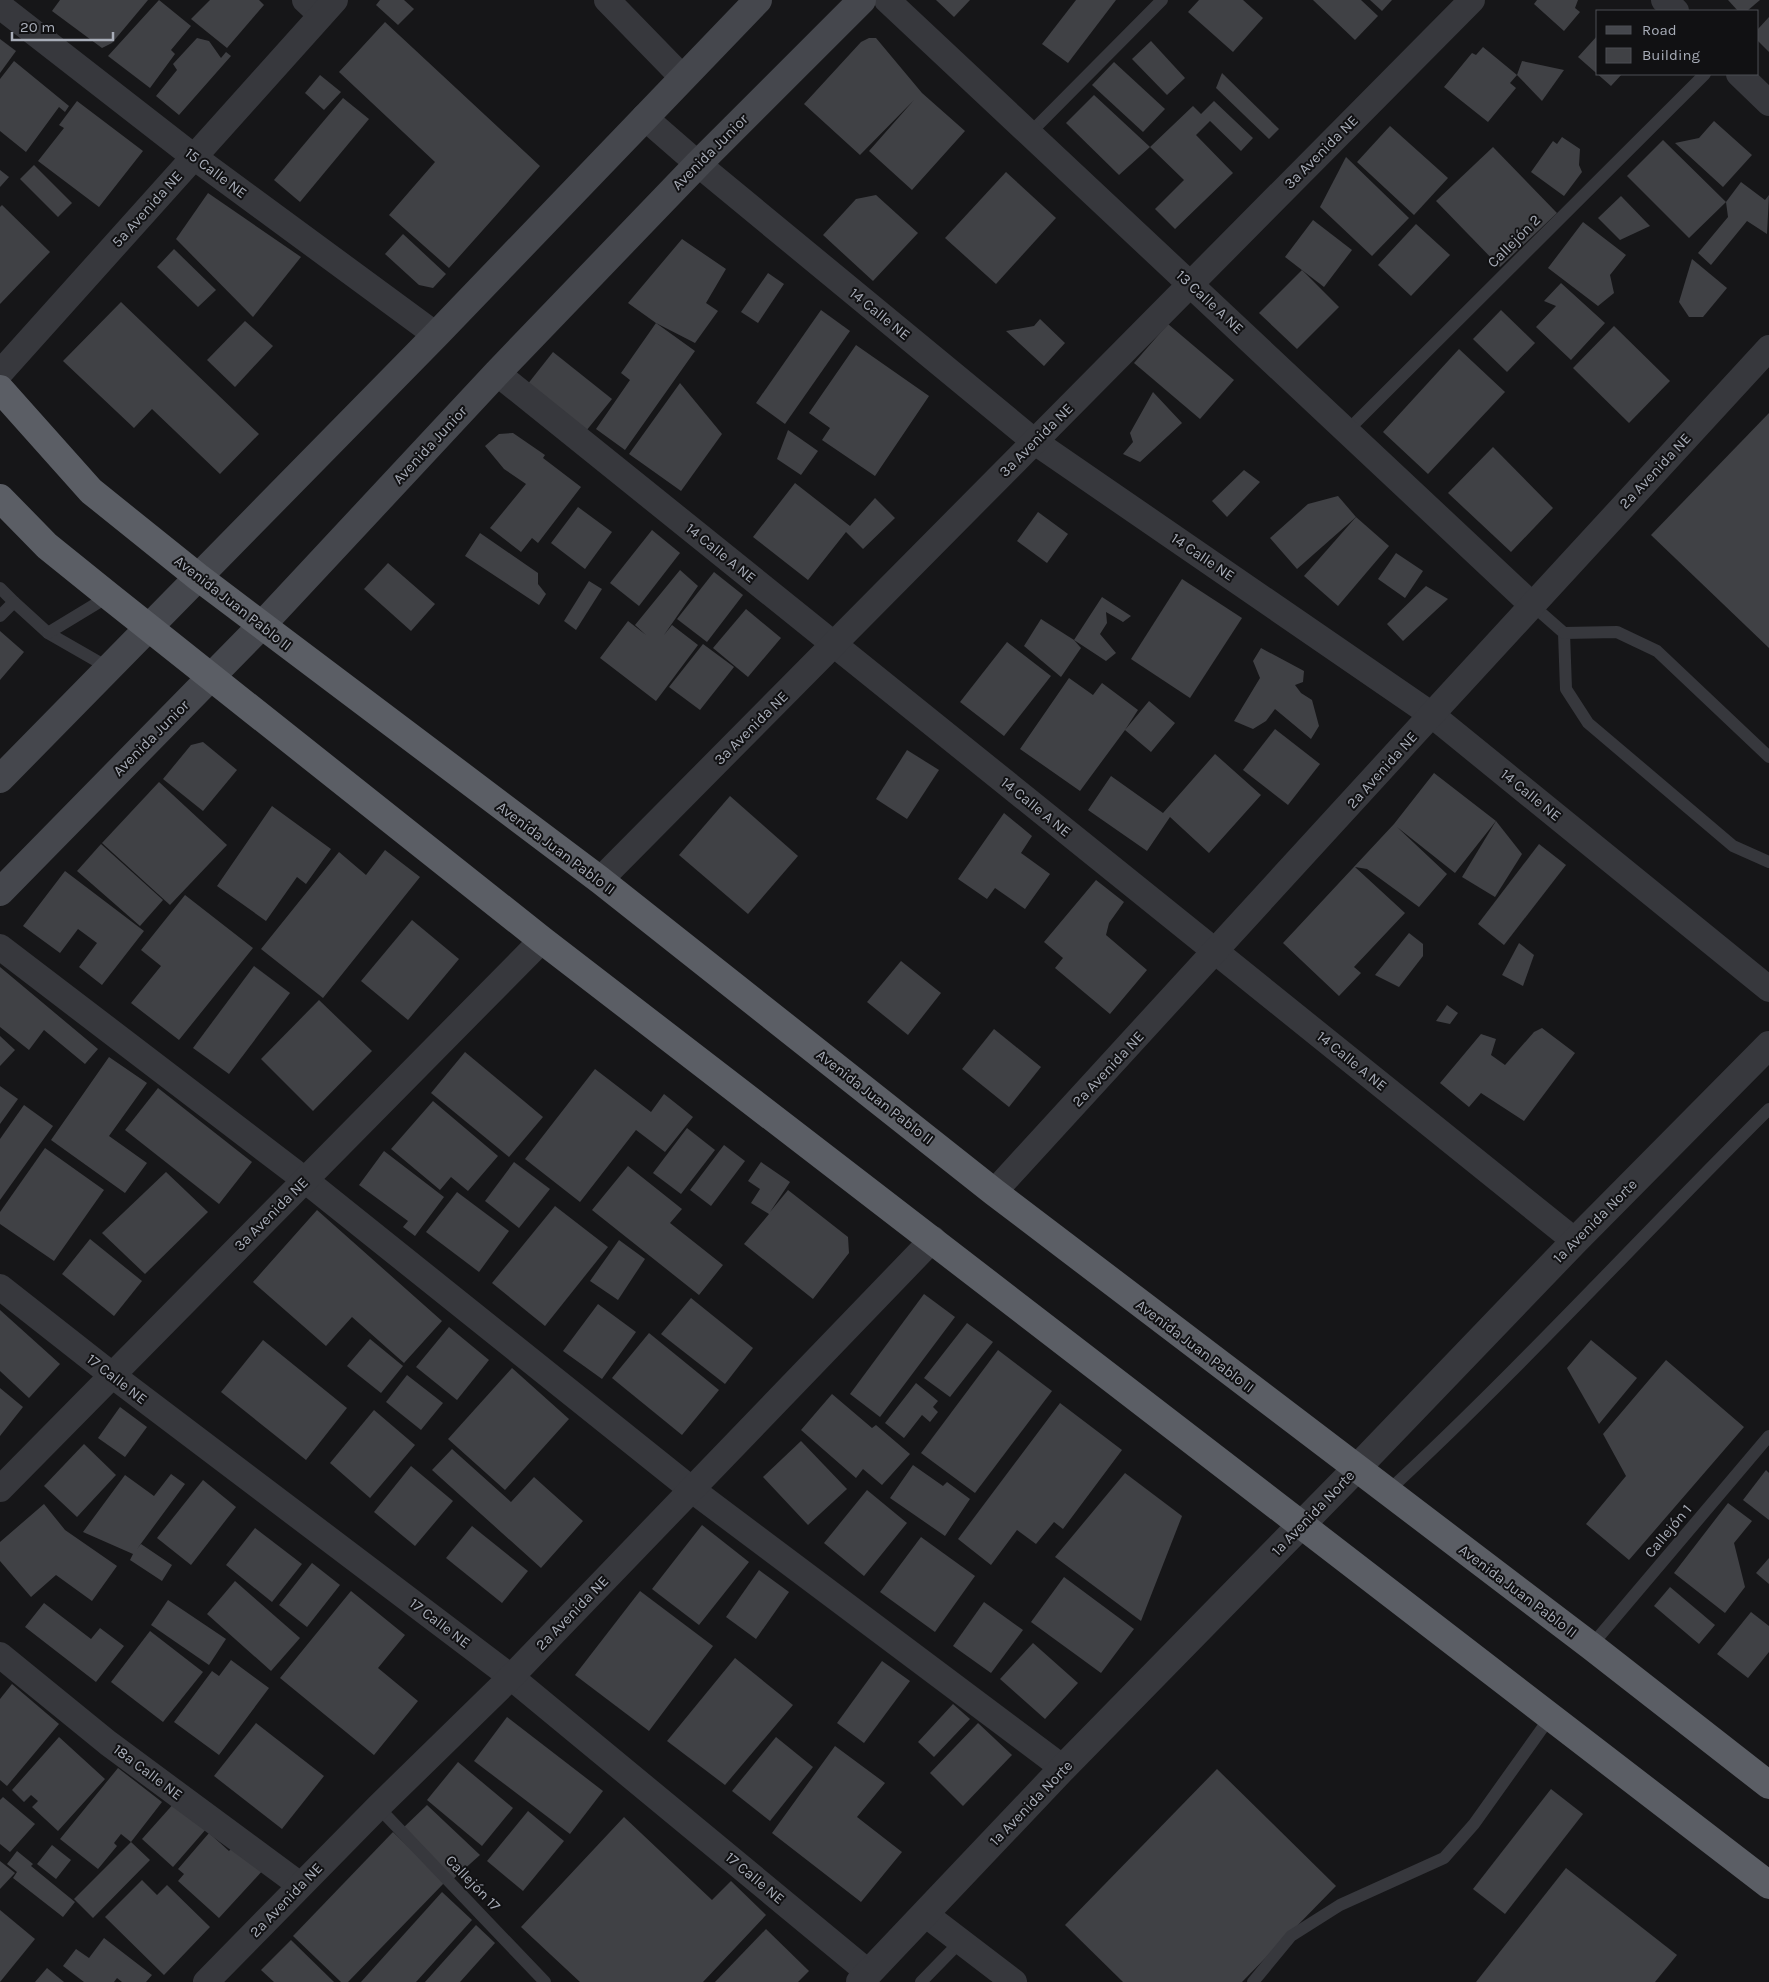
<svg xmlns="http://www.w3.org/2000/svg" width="1769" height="1982" font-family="Karla,sans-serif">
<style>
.building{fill:#404145}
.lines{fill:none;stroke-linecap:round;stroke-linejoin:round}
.service{stroke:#37383d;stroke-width:12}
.minor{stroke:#37383d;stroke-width:26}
.tertiary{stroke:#37383d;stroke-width:28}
.secondary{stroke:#45474d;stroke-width:28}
.trunk{stroke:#5b5e65;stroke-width:28}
.labels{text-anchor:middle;stroke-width:4;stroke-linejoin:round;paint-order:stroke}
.street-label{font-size:15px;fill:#a8adb8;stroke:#111113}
</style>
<rect width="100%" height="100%" fill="#161618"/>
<g class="building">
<path d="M60 0H148L112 43 102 48 52 11Z"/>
<path d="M159 0 191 26 171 50 175 54 150 88 108 56Z"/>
<path d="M210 0H259L264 5 227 48 191 19Z"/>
<path d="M380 0H404L414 9 398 25 376 5Z"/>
<path d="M936 0H970L954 17Z"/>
<path d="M1076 0H1116L1068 63 1042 44Z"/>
<path d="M1199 0H1243L1263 18 1233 52 1188 12Z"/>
<path d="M1313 0H1361L1378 16 1355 40Z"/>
<path d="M1370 0H1392L1382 11Z"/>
<path d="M1537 0H1578L1575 8 1580 12 1564 31 1534 4Z"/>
<path d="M1728 0H1760L1747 11H1738Z"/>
<path d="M1769 17V52L1758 41V29Z"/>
<path d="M385 22 540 166 449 268 389 215 435 162 339 72Z"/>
<path d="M1598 35V74H1622L1611 86 1578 57Z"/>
<path d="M197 38 209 41 221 58 226 52 231 56 179 115 156 96 177 70 173 64Z"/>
<path d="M869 38H876L922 93 965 131 912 190 869 151 914 100 860 155 804 104 861 42Z"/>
<path d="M0 39 16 51 0 73Z"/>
<path d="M1151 41 1185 78 1167 95 1132 59Z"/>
<path d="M1483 47 1517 75 1510 83 1516 88 1488 122 1444 87 1472 53 1476 55Z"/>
<path d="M14 61 69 106 65 112 59 107 26 152 0 131V79Z"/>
<path d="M1522 61 1564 70 1542 101 1517 75Z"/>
<path d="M1114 62 1165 109 1143 132 1092 85Z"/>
<path d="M1222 73 1279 129 1269 139 1216 88Z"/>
<path d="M320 75 341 92 324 110 305 93Z"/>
<path d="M1094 95 1150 147 1119 175 1066 123Z"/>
<path d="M343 98 369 119 300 202 274 180Z"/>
<path d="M77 101 143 151 99 207 38 161 64 128 59 125Z"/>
<path d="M1214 101 1253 138 1241 151 1210 121 1196 135 1233 173 1175 229 1155 209 1184 180 1150 147 1193 106 1201 114Z"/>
<path d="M1714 121 1752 155 1723 187 1675 143 1699 138Z"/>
<path d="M1390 126 1448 178 1414 215 1357 162Z"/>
<path d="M1562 137 1580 149 1579 165 1582 172 1564 196 1531 172 1553 141 1557 144Z"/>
<path d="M1663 140 1726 202 1741 182 1765 200 1769 195 1767 234 1747 221 1711 265 1698 253 1728 217 1726 202 1689 238 1627 176Z"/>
<path d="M1493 147 1557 213 1500 267 1436 201Z"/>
<path d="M1346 157 1409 218 1372 256 1320 207Z"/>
<path d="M34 165 72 203 58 217 20 179Z"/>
<path d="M0 170 9 177 0 187Z"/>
<path d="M1006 172 1056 218 996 284 945 238Z"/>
<path d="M208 193 301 257 253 317 176 239Z"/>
<path d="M876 195 918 233 873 281 823 235 856 199Z"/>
<path d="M1621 196 1650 226 1620 240 1598 218Z"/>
<path d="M2 205 50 252 0 304V207Z"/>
<path d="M1313 220 1352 250 1324 287 1285 257Z"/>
<path d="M1583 222 1626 255 1610 275 1614 293 1598 306 1548 268Z"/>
<path d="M1416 224 1450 255 1411 296 1378 265Z"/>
<path d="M403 234 446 274 433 288 419 285 385 254Z"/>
<path d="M682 239 726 269 706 303 718 311 695 343 656 323 628 303Z"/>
<path d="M174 249 216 290 198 307 157 267Z"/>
<path d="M1692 259 1727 288 1703 317H1689L1679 302Z"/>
<path d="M1302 270 1339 307 1297 349 1259 313Z"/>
<path d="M768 273 784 284 758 323 741 312Z"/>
<path d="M1561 283 1605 323 1571 360 1536 327 1556 306 1544 301Z"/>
<path d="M121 302 259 434 220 474 152 409 134 428 63 361Z"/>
<path d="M821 310 850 331 785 424 756 403Z"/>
<path d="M1501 310 1535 343 1507 372 1473 339Z"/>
<path d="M1040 319 1065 343 1044 366 1006 331 1034 326Z"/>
<path d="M245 321 273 346 235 387 207 360Z"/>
<path d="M656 323 695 351 625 450 596 429 630 380 621 373Z"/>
<path d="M1168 324 1234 380 1200 419 1134 363Z"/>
<path d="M1614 326 1670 381 1629 423 1573 368Z"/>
<path d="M856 345 929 396 875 476 822 440 830 428 809 413Z"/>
<path d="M1459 349 1505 392 1428 474 1383 432Z"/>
<path d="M553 352 612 399 586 431 527 385Z"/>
<path d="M680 383 722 434 681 491 629 454Z"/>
<path d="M1153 392 1182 423 1140 462 1123 454 1133 442 1130 433Z"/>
<path d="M1769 413V648L1651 535Z"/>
<path d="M788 430 818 451 801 475 777 459Z"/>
<path d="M513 433 545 455 543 458 581 487 538 543 532 538 521 552 490 528 526 484 504 469 485 446 499 434Z"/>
<path d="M1493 447 1553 508 1511 552 1448 493Z"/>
<path d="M1244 470 1260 482 1227 517 1212 501Z"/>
<path d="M795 483 850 526 875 498 895 518 863 549 846 532 808 580 753 537Z"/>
<path d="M1338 496 1356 517 1297 569 1270 538 1308 504Z"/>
<path d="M578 507 612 532 585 569 551 543Z"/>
<path d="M1038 512 1068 534 1047 563 1017 541Z"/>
<path d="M1356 517 1389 546 1338 606 1304 576Z"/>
<path d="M652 530 680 553 639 606 610 583Z"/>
<path d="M480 533 538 573V584L546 594 539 605 465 556Z"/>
<path d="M1396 553 1423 571 1405 598 1378 579Z"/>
<path d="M388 563 435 604 411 631 364 589Z"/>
<path d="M680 570 698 586 664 635 672 625 698 645 656 701 600 658 628 621 646 635 635 625Z"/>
<path d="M714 572 743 595 707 642 677 619Z"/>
<path d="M1182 579 1242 618 1190 698 1131 659Z"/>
<path d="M589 581 602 589 576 630 564 621Z"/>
<path d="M1426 586 1448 599 1403 641 1387 624Z"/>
<path d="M1102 597 1131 616 1123 622 1106 612 1107 623 1100 634 1116 653 1106 661 1074 640Z"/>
<path d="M746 609 781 638 748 677 713 648Z"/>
<path d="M1041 619 1074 640 1081 648 1061 677 1024 646Z"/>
<path d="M0 631 24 652 0 680Z"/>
<path d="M1007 642 1051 676 1004 736 960 702Z"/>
<path d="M703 644 734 667 700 710 669 687Z"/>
<path d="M1261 648 1304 671 1303 682 1295 685 1301 693 1312 700 1319 726 1311 739 1275 709 1266 721 1253 729 1234 721 1260 678 1253 661Z"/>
<path d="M1069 678 1093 695 1102 683 1138 710 1125 730 1149 701 1175 723 1151 752 1125 730 1080 791 1020 749Z"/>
<path d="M1275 729 1320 764 1288 805 1243 770Z"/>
<path d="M203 742 237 770 203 811 163 779 191 745Z"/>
<path d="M907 750 939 770 907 819 876 799Z"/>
<path d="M1215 754 1261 795 1209 853 1170 817 1147 851 1088 810 1111 776 1163 813Z"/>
<path d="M1434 773 1496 821 1455 873 1397 827 1447 874 1419 907 1367 869 1355 867 1405 913 1354 967 1361 973 1339 996 1283 943 1394 824Z"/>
<path d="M159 782 227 845 170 905 102 843Z"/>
<path d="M730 796 798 856 748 914 679 855Z"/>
<path d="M272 806 331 849 306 884 297 877 266 921 217 886Z"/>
<path d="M1004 813 1032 836 1021 853 1050 874 1025 909 995 888 987 899 958 879Z"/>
<path d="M1496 821 1522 854 1495 897 1462 877Z"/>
<path d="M101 844 163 900 140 926 77 871Z"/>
<path d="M1539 844 1566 865 1504 945 1478 924Z"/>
<path d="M385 850 420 877 323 998 261 949 339 852 366 875Z"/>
<path d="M65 871 144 931 102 985 79 967 97 943 78 929 60 953 23 926Z"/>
<path d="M1096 880 1124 902 1109 923 1106 935 1147 970 1110 1014 1055 968 1063 958 1044 942Z"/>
<path d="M185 895 253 948 179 1040 131 1003 161 966 141 950Z"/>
<path d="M412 920 459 959 408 1020 361 981Z"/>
<path d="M1409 933 1423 944V956L1399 987 1375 975Z"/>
<path d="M1519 943 1534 955 1523 986 1502 975Z"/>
<path d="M901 961 941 993 908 1035 867 1002Z"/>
<path d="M254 966 290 993 229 1074 193 1048Z"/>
<path d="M0 967 98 1049 85 1064 44 1030 29 1050 0 1027Z"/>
<path d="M319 1000 372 1051 313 1111 261 1059Z"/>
<path d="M1447 1005 1458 1013 1450 1024 1436 1021Z"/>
<path d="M1542 1028 1575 1053 1524 1121 1481 1093 1469 1107 1440 1083 1481 1034 1496 1039 1491 1055 1505 1065 1534 1032Z"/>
<path d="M994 1029 1041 1067 1009 1107 962 1069Z"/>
<path d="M0 1036 15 1050 0 1066Z"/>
<path d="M465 1052 543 1117 509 1157 431 1093Z"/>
<path d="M109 1057 147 1083 109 1136 147 1163 125 1193 51 1140Z"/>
<path d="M595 1069 651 1112 664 1094 693 1117 665 1152 636 1130 580 1202 525 1159Z"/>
<path d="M0 1086 18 1099 0 1124Z"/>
<path d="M158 1088 252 1162 219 1204 125 1130Z"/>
<path d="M433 1101 498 1156 468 1191 451 1177 440 1190 391 1149Z"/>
<path d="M24 1105 53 1126 0 1200V1139Z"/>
<path d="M687 1128 715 1150 681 1194 653 1173Z"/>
<path d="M724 1145 745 1161 711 1206 690 1190Z"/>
<path d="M45 1148 104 1190 54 1261 0 1224V1212Z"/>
<path d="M384 1151 444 1197 415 1236 403 1227 408 1221 359 1185Z"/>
<path d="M514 1162 550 1189 519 1228 485 1201Z"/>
<path d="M761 1162 790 1182 770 1212 788 1190 848 1237 849 1253 813 1299 744 1244 769 1214 751 1203 760 1189 748 1181Z"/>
<path d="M628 1166 682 1209 670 1223 723 1265 699 1295 592 1210Z"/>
<path d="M166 1172 208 1212 145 1274 102 1233Z"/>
<path d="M457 1192 509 1231 479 1272 426 1232Z"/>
<path d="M555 1206 608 1247 545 1326 492 1283Z"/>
<path d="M317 1210 442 1321 404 1363 352 1317 326 1346 253 1282Z"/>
<path d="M90 1239 142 1281 114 1316 62 1274Z"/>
<path d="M619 1240 645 1259 618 1300 590 1281Z"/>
<path d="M924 1294 955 1317 880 1417 850 1394Z"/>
<path d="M691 1298 753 1348 725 1384 661 1334Z"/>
<path d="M598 1304 636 1332 602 1379 563 1351Z"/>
<path d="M0 1310 60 1364 29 1398 0 1371Z"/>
<path d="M967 1323 993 1342 950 1397 924 1378Z"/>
<path d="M449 1327 489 1360 457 1400 416 1367Z"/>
<path d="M649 1333 719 1390 682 1435 612 1378Z"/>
<path d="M370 1339 403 1366 381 1393 347 1366Z"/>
<path d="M263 1340 347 1408 306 1460 221 1392Z"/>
<path d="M1591 1340 1637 1378 1599 1424 1567 1368Z"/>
<path d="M998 1350 1052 1391 975 1493 921 1453Z"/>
<path d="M1666 1360 1744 1427 1629 1560 1586 1524 1626 1476 1603 1434Z"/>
<path d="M512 1368 569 1419 505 1490 448 1439Z"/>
<path d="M407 1375 443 1403 421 1430 386 1402Z"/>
<path d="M916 1383 938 1401 933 1407 938 1412 930 1422 922 1415 904 1438 885 1423Z"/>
<path d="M0 1388 23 1407 0 1436Z"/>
<path d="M832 1394 872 1428 876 1425 910 1454 882 1485 863 1469 856 1478 801 1430Z"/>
<path d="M1060 1403 1122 1450 1063 1529 1054 1522 1036 1544 1017 1530 991 1565 958 1539Z"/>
<path d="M120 1407 147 1427 125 1457 98 1438Z"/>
<path d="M374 1410 415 1445 370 1498 330 1463Z"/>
<path d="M801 1441 847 1489 808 1525 763 1477Z"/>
<path d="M84 1444 116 1475 77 1517 44 1486Z"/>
<path d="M452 1449 511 1502 534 1477 583 1521 541 1568 432 1470Z"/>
<path d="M913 1465 943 1486 947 1482 970 1499 945 1536 890 1498Z"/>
<path d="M411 1466 453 1501 415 1546 374 1512Z"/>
<path d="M1766 1470 1769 1473V1520L1743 1500Z"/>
<path d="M1125 1473 1182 1516 1141 1621 1055 1557Z"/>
<path d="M171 1474 185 1484 137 1549 141 1544 172 1565 162 1581 130 1560 133 1554 83 1532 125 1475 154 1496Z"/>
<path d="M203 1480 236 1507 191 1565 157 1538Z"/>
<path d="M867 1490 907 1523 864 1576 824 1543Z"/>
<path d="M1728 1503 1752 1521 1734 1543 1745 1587 1725 1613 1674 1573Z"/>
<path d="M44 1504 65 1530 117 1566 92 1601 56 1575 31 1597 0 1561V1542Z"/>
<path d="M702 1525 749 1562 699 1625 652 1589Z"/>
<path d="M472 1526 528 1571 502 1603 446 1558Z"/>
<path d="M255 1528 302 1564 272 1602 226 1565Z"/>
<path d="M921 1537 975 1576 935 1632 880 1592Z"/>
<path d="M1769 1558V1584L1756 1573Z"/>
<path d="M312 1563 340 1585 307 1627 279 1605Z"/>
<path d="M759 1570 789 1592 756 1639 726 1617Z"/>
<path d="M1064 1577 1134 1629 1101 1673 1031 1622Z"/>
<path d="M235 1581 300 1638 271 1671 207 1614Z"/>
<path d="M1670 1587 1715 1625 1699 1644 1654 1606Z"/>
<path d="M351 1591 405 1635 378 1668 418 1701 374 1755 280 1678Z"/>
<path d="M640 1591 713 1646 649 1731 575 1675Z"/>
<path d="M168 1600 226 1639 209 1665 151 1625Z"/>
<path d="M984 1602 1023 1630 991 1673 953 1646Z"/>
<path d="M44 1603 91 1639 100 1628 124 1646 96 1682 25 1627Z"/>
<path d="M1751 1612 1769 1626V1652L1748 1678 1717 1654Z"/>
<path d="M150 1631 203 1672 163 1722 111 1682Z"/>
<path d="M1033 1643 1078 1683 1045 1719 1000 1679Z"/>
<path d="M735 1658 793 1705 725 1785 667 1741Z"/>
<path d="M231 1660 269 1688 219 1755 174 1722 212 1671 219 1676Z"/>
<path d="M882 1661 910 1681 864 1743 837 1723Z"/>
<path d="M12 1684 59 1724 7 1786 0 1780V1699Z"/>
<path d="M953 1704 970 1719 934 1757 918 1742Z"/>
<path d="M507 1717 603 1791 570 1834 474 1761Z"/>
<path d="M256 1723 324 1776 282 1829 214 1776Z"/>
<path d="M978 1723 1012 1755 963 1806 930 1773Z"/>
<path d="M59 1737 105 1779 58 1831 32 1807 38 1801 31 1795 24 1802 12 1790Z"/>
<path d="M776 1737 813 1767 770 1821 732 1791Z"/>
<path d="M835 1746 885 1783 857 1817 902 1852 861 1902 772 1833Z"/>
<path d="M458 1762 513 1808 482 1846 427 1800Z"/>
<path d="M118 1768 162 1802 131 1842 150 1860 93 1918 74 1899 131 1842 121 1834 114 1843 117 1846 98 1869 60 1839Z"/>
<path d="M1217 1769 1336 1886 1242 1982H1123L1065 1925Z"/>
<path d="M1551 1789 1583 1814 1505 1914 1473 1889Z"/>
<path d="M3 1797 35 1824 10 1852 0 1844V1800Z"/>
<path d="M176 1801 207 1828 173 1867 142 1839Z"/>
<path d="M427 1805 480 1855 452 1880 402 1829Z"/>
<path d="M528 1811 564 1841 523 1891 487 1861Z"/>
<path d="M624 1817 712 1900 731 1881 766 1915 703 1982H580L521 1927Z"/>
<path d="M393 1832 445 1882 348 1982H341L293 1936Z"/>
<path d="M209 1833 229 1851 236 1843 264 1869 219 1918 178 1881 184 1874 178 1869Z"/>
<path d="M52 1845 71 1860 56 1879 37 1864Z"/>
<path d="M17 1851 33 1864 31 1866 75 1902 63 1917 13 1878 17 1872 7 1864Z"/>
<path d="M0 1861 15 1873 0 1889Z"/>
<path d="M1566 1868 1677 1955 1655 1982H1476Z"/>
<path d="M142 1880 157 1895 167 1885 210 1927 164 1975 105 1917Z"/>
<path d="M442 1892 472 1920 416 1982H361Z"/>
<path d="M0 1910 35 1939 0 1982Z"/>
<path d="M476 1925 495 1943 460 1982H425Z"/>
<path d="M766 1929 809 1971 798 1982H715Z"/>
<path d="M104 1938 152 1975 146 1982H122L117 1978 114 1982H84L63 1966 76 1949 89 1958Z"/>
<path d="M291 1940 334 1982H274L261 1970Z"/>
<path d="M47 1968 64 1982H35Z"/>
</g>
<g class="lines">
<g class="service">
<path d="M1030 133 1162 0"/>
<path d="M1347 431 1705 74"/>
<path d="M0 588 14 602"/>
<path d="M1531 604 1564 633 1566 689 1588 723 1733 846 1769 862"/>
<path d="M0 616 14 602 48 633 109 668"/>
<path d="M48 633 109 596"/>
<path d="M1564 633 1617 632 1657 651 1769 757"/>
<path d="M1387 1492C1519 1370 1641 1236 1769 1109"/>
<path d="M1591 1646 1769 1436"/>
<path d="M378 1807 545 1982"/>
<path d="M921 1982 961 1941"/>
<path d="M1253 1982 1291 1936 1340 1905 1444 1858 1474 1824 1551 1716"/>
</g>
<g class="minor">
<path d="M305 0 321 15"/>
<path d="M607 0 682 77"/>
<path d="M887 0 1531 604"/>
<path d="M1664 0 1676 11"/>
<path d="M0 6 194 157 436 335"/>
<path d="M1739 74 1769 103"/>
<path d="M644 117 698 164 1035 442 1432 715 1769 989"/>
<path d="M0 373 335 0"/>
<path d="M497 373 1575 1241"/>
<path d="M600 880 1472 0"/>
<path d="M0 947 305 1180 691 1489 1063 1768"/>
<path d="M994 1192C1253 911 1509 628 1769 348"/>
<path d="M0 1287 112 1375 511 1677 869 1973"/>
<path d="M0 1489 542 940"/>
<path d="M0 1655 108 1743 300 1885"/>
<path d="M925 1914 1014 1982"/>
<path d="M206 1982 378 1807 511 1677 933 1239"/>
</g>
<path class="tertiary" d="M860 1982 1063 1768 1356 1469 1575 1241 1769 1045"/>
<g class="secondary">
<path d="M0 779 436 335 758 0"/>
<path d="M0 892 261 626 497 373 698 164 862 0"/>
</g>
<g class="trunk">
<path d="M0 389 91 491 198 577 600 880 994 1192 1591 1646 1769 1785"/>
<path d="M0 498 47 546 109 596 542 940 1769 1885"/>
</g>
</g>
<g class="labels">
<g class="street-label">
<text transform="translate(710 152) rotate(-45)" y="5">Avenida Junior</text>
<text transform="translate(1321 152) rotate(-45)" y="5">3a Avenida NE</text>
<text transform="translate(216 173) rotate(37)" y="5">15 Calle NE</text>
<text transform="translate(147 209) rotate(-48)" y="5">5a Avenida NE</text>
<text transform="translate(1514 241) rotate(-45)" y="5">Callejón 2</text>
<text transform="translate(1210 302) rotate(43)" y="5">13 Calle A NE</text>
<text transform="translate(880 314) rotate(39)" y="5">14 Calle NE</text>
<text transform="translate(1036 440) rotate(-45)" y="5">3a Avenida NE</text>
<text transform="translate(430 445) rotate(-47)" y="5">Avenida Junior</text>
<text transform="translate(1655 471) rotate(-47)" y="5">2a Avenida NE</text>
<text transform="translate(721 553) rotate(39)" y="5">14 Calle A NE</text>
<text transform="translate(1203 557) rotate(34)" y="5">14 Calle NE</text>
<text transform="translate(233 603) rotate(38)" y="5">Avenida Juan Pablo II</text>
<text transform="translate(751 728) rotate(-45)" y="5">3a Avenida NE</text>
<text transform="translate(151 738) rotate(-45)" y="5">Avenida Junior</text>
<text transform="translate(1382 770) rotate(-48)" y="5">2a Avenida NE</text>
<text transform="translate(1531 795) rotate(39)" y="5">14 Calle NE</text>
<text transform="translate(1036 807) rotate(39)" y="5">14 Calle A NE</text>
<text transform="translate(556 848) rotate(37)" y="5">Avenida Juan Pablo II</text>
<text transform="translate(1352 1061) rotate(39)" y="5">14 Calle A NE</text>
<text transform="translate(1108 1069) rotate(-47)" y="5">2a Avenida NE</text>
<text transform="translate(875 1097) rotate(38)" y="5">Avenida Juan Pablo II</text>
<text transform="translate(271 1214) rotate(-45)" y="5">3a Avenida NE</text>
<text transform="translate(1595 1221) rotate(-45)" y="5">1a Avenida Norte</text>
<text transform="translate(1195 1346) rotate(37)" y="5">Avenida Juan Pablo II</text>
<text transform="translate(117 1379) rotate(38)" y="5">17 Calle NE</text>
<text transform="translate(1313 1513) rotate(-46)" y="5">1a Avenida Norte</text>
<text transform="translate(1668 1531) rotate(-50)" y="5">Callejón 1</text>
<text transform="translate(1518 1591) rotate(37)" y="5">Avenida Juan Pablo II</text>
<text transform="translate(572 1613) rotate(-46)" y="5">2a Avenida NE</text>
<text transform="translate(440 1623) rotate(37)" y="5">17 Calle NE</text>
<text transform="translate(148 1772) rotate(37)" y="5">18a Calle NE</text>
<text transform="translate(1031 1803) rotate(-46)" y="5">1a Avenida Norte</text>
<text transform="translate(755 1878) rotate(40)" y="5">17 Calle NE</text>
<text transform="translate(473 1883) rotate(46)" y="5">Callejón 17</text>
<text transform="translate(286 1900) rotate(-46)" y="5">2a Avenida NE</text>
</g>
</g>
<rect x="1596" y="10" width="162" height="65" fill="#111113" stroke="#4d4f55"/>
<rect x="1606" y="26" width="25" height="8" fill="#45474d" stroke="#4d4f55"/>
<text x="1642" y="35" font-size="15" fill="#a8adb8">Road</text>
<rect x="1606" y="48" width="25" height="15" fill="#404145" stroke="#4d4f55"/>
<text x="1642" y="60" font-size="15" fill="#a8adb8">Building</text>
<path d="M12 32v8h101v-8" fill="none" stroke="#a8adb8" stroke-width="2.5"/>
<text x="20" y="32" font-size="15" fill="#a8adb8" stroke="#111113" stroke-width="4" paint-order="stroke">20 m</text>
</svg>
